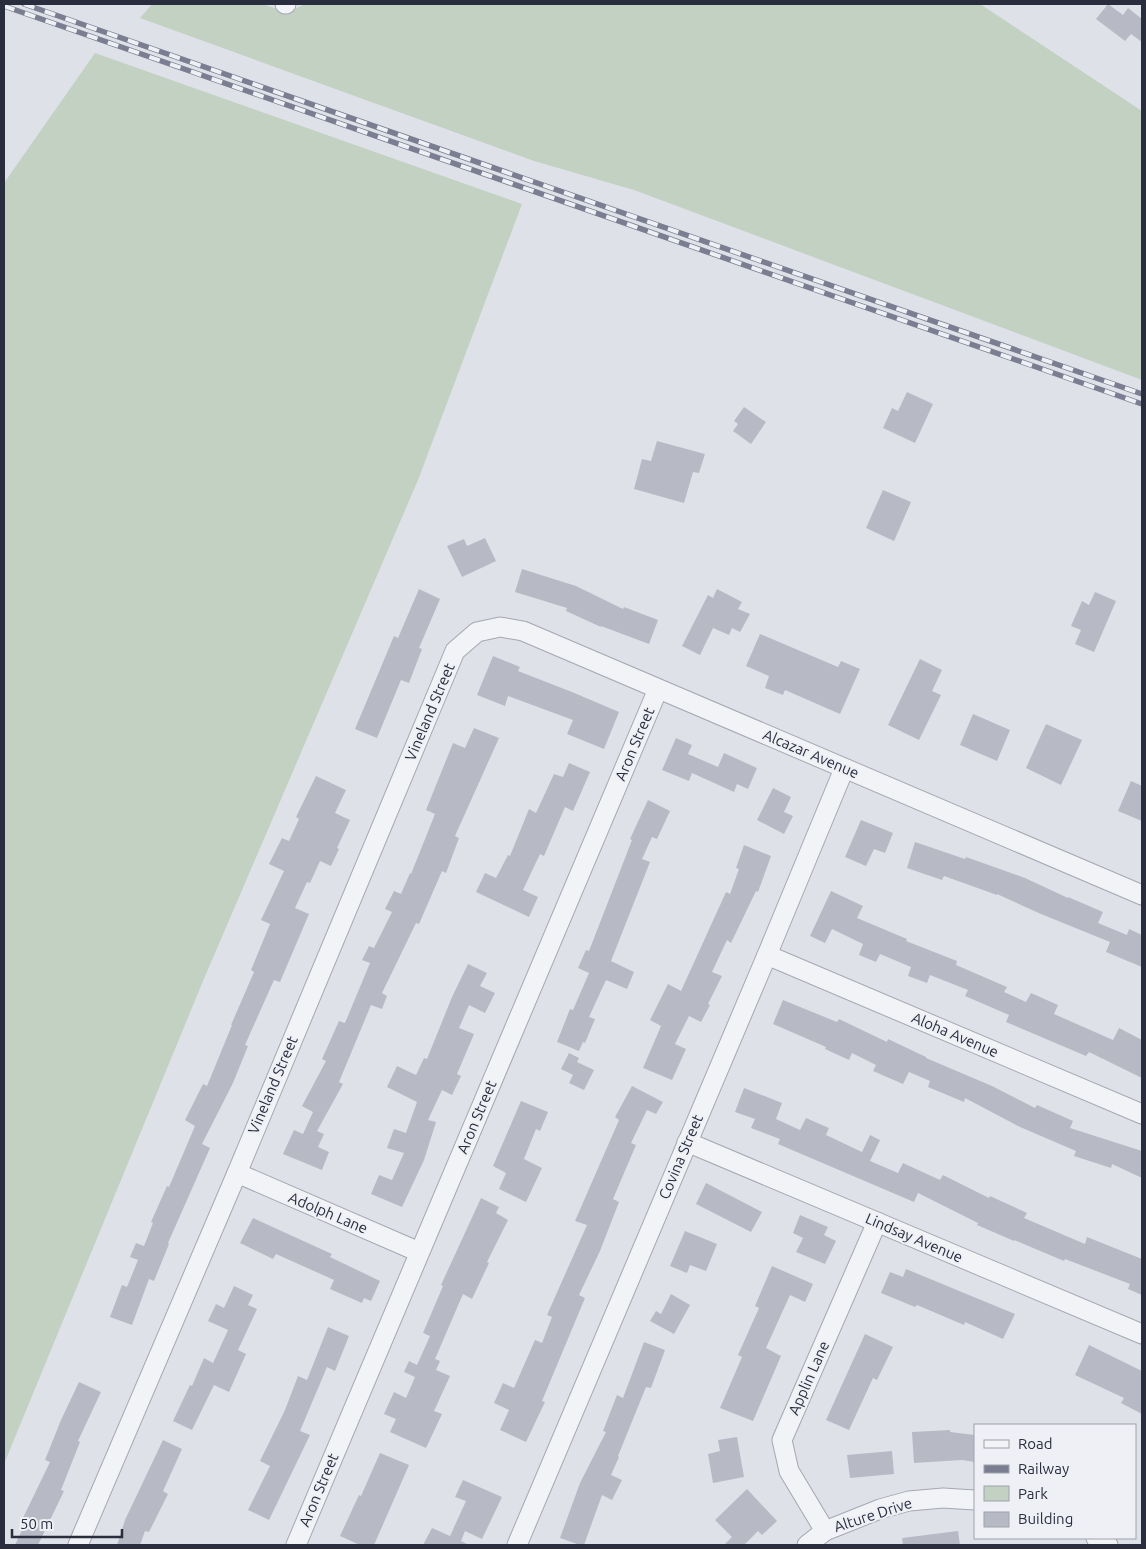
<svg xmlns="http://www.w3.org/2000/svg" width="1146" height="1549" font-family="Ubuntu,sans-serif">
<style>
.green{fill:#c2d1c1}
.building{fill:#b7bac4}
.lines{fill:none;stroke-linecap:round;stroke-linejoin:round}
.minor-casing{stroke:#a5a7b2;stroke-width:21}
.minor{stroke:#f2f3f6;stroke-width:19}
.rail-casing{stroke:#7a7e90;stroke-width:5.5}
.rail{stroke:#eff0f5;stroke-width:4;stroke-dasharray:11;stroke-linecap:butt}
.labels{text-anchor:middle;stroke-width:4;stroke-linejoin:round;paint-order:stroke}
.street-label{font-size:15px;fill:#292d3e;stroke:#eff0f5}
</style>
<rect width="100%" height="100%" fill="#dfe1e8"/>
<g class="green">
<path d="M152 4H262L284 11H290L305 4H980L1142 111V380L634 190 534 161 140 18Z"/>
<path d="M95 53 522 204 418 480 203 981 4 1464V183Z"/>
</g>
<g class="building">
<path d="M1108 4 1123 15 1128 8 1142 19V42L1131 34 1125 41 1096 19Z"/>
<path d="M907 392 933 404 915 443 883 428 892 408 898 411Z"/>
<path d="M744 407 766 422 751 444 733 431 738 424 734 421Z"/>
<path d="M657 441 705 454 699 473 693 472 684 503 634 489 642 459 651 461Z"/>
<path d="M883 490 911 502 894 541 866 528Z"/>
<path d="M485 538 496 561 462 577 447 546 464 539 467 546Z"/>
<path d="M522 569 576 586 623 609 624 607 658 620 649 644 601 626V627L566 611 567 608 515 592Z"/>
<path d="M419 589 440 599 419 648 422 649 409 683 401 680 377 738 355 729 394 636 398 638Z"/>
<path d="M717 589 742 602 738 609 750 614 740 632 732 628 729 635 713 628 700 655 682 646 708 595 713 598Z"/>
<path d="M1095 592 1116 601 1094 652 1075 644 1081 630 1071 626 1082 601 1089 605Z"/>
<path d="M760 634 838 667 841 661 860 669 840 714 785 690 783 695 765 688 769 676 746 666Z"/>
<path d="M493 656 520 667 518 671 572 692 619 712 604 749 567 734 573 720 508 696 505 706 477 695Z"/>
<path d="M920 659 942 670 932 691 941 695 919 740 888 725Z"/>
<path d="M973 714 1010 730 997 761 960 745Z"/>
<path d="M1046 724 1082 740 1061 785 1026 768Z"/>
<path d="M474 728 499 738 455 836 459 838 446 873 442 871 419 924 416 923 382 993 387 996 382 1009 371 1005 339 1082 343 1084 317 1131 324 1134 318 1147 329 1152 322 1170 283 1154 294 1130 303 1134 313 1112 302 1106 326 1061 322 1059 339 1021 345 1023 370 963 362 960 369 946 374 948 392 912 385 909 394 891 401 894 410 873 411 874 435 814 426 810 453 743 465 748Z"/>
<path d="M676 738 692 745 688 754 718 767 724 753 757 768 748 789 737 784 734 792 692 773 689 781 662 770Z"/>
<path d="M569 763 590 772 573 811 565 807 544 856 540 854 523 890 538 897 529 917 476 892 485 873 496 878 508 855 510 856 529 809 536 813 554 774 563 777Z"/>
<path d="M316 776 346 790 335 813 350 820 337 848 339 849 331 866 320 861 310 883 307 882 295 908 309 914 280 982 274 980 245 1045 248 1046 233 1083 202 1144 210 1148 168 1243 169 1244 154 1281 149 1279 132 1325 110 1317 122 1285 127 1287 138 1260 130 1257 136 1243 144 1246 153 1223 151 1222 167 1186 169 1187 195 1126 185 1120 203 1084 207 1086 232 1025H231L254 972 251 970 270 924 261 920 284 871 269 864 282 838 289 841 299 819 296 817Z"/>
<path d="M1131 781 1142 786V821L1118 811Z"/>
<path d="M773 788 791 797 784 812 793 816 784 834 757 820Z"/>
<path d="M648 800 670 811 657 839 652 837 642 859 650 862 611 961 634 972 627 989 606 980 589 1017 595 1019 585 1043 583 1042 579 1051 557 1042 570 1009 573 1010 589 973 578 968 586 950 589 951 632 840 630 839Z"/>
<path d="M861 820 893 833 885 853 874 849 866 866 845 857Z"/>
<path d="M915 842 965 859 966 857 1025 878 1068 898V897L1103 912 1098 923 1127 935 1129 929 1142 935V967L1106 952 1110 942 1041 914 997 894V895L944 876 942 880 907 868Z"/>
<path d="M744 845 771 856 758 892 756 891 731 943 727 940 712 972 722 976 708 1004 710 1005 701 1022 689 1016 675 1044 686 1049 672 1080 643 1068 661 1026 650 1020 668 984 681 991 726 892 730 894 739 869 736 868Z"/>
<path d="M831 891 863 906 857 918 907 939 906 941 957 961 956 965 1007 987 1004 992 1026 1002 1031 993 1058 1005 1054 1014 1113 1040 1119 1028 1142 1040V1078L1089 1052 1086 1056 1006 1022 1009 1015 965 996 968 990 930 975 927 983 908 976 911 967 880 954 876 962 859 955 863 944 832 929 825 943 810 936Z"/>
<path d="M468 964 487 973 480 986 495 993 485 1013 469 1005 459 1028 474 1034 457 1074 461 1076 452 1095 442 1090 428 1120 436 1122 424 1160 402 1207 371 1194 379 1175 392 1180 404 1153 387 1148 394 1129 406 1133 417 1102 387 1087 397 1066 416 1075 424 1058 427 1059 452 997Z"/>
<path d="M783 1000 837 1022 839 1019 887 1042 888 1039 926 1057V1058L992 1086 1035 1108 1037 1105 1073 1121 1070 1128 1142 1151V1178L1112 1164 1111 1168 1074 1156 1076 1151 1020 1127 965 1098 964 1102 928 1087 930 1081 909 1072 903 1084 873 1071 876 1065 852 1053 849 1060 825 1049 826 1047 773 1024Z"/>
<path d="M569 1053 579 1058 577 1062 594 1070 584 1090 569 1083 573 1075 561 1069Z"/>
<path d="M632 1086 663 1102 656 1114 647 1110 631 1143 636 1145 613 1199 619 1202 600 1251 579 1295 585 1298 542 1401 545 1402 526 1442 500 1430 509 1410 494 1403 503 1383 514 1388 535 1340 542 1343 552 1317 547 1315 587 1225 575 1221 619 1120 615 1117Z"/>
<path d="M744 1088 782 1103 776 1119 800 1130 806 1118 829 1128 826 1135 862 1152 870 1135 880 1140 870 1161 898 1173 903 1163 940 1180 943 1175 989 1198 990 1196 1027 1213 1024 1218 1085 1244 1087 1237 1142 1259V1295L1128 1289 1130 1284 1065 1259 1064 1261 1014 1240V1241L977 1225 978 1223 918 1193 914 1202 778 1144 780 1139 751 1128 755 1119 735 1112Z"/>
<path d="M521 1101 548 1112 540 1131 536 1129 524 1159 542 1168 526 1202 499 1189 506 1173 493 1166Z"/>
<path d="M706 1183 762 1212 751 1232 696 1204Z"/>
<path d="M481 1198 499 1207 496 1213 508 1220 487 1262 489 1263 472 1299 463 1294 435 1359 440 1361 436 1370 450 1376 434 1411 442 1414 426 1448 390 1432 396 1419 384 1414 394 1392 406 1398 415 1377 404 1372 409 1361 417 1365 430 1336 423 1333 443 1286 441 1285Z"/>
<path d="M800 1215 828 1227 824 1235 836 1241 825 1264 796 1252 803 1238 793 1233Z"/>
<path d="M253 1218 332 1254 330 1257 380 1281 371 1301 364 1298 362 1303 330 1289 334 1280 276 1254 273 1259 240 1243Z"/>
<path d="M685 1231 717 1244 706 1271 690 1265 687 1273 670 1266Z"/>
<path d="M772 1266 813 1284 805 1302 790 1295 766 1348 781 1356 753 1421 720 1408 742 1357 738 1355 759 1308 755 1306Z"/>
<path d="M906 1269 1015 1314 1003 1339 965 1322 964 1325 917 1305 915 1307 881 1293 890 1272 903 1277Z"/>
<path d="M234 1286 253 1295 248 1305 257 1309 238 1350 246 1354 229 1392 214 1385 192 1430 173 1421 190 1385 192 1386 204 1358 213 1363 228 1330 208 1321 216 1304 224 1308Z"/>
<path d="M671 1294 690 1305 674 1334 650 1321 656 1311 661 1314Z"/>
<path d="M328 1327 349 1336 335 1371 327 1367 300 1431 310 1435 269 1520 248 1510 270 1466 260 1461 285 1410 298 1376 307 1380Z"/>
<path d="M865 1334 893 1347 877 1380 873 1378 849 1430 826 1420Z"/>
<path d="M644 1342 665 1350 651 1388 646 1387 618 1456 619 1457 611 1475 622 1480 612 1500 602 1495 584 1545H580L560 1538 580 1483 606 1432 603 1431 617 1395 623 1398Z"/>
<path d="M1089 1345 1142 1371V1414L1121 1403 1124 1398 1075 1375Z"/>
<path d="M79 1382 101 1392 78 1441 80 1442 61 1490 64 1491 38 1545H15L25 1524 21 1522 50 1462 45 1460 61 1420Z"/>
<path d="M950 1430V1432L975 1435V1462L962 1460 914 1463 912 1432Z"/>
<path d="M737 1437 744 1477 713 1483 708 1454 720 1451 718 1440Z"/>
<path d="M163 1440 182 1449 163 1491 168 1494 149 1532 145 1531 140 1545H117L125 1520Z"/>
<path d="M892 1451 894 1474 850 1478 847 1455Z"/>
<path d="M380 1453 409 1465 374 1545H360L340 1536 359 1495 361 1496Z"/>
<path d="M463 1480 502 1497 482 1539 465 1531 461 1541 469 1545H423L432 1528 450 1536 466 1501 455 1497Z"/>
<path d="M747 1489 777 1521 762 1535 758 1531 744 1545H724L732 1537 715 1520Z"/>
<path d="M958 1531 960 1545H903L902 1538Z"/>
</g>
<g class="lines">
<g class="minor-casing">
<g id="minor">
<path d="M285 4H286"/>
<path d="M767 955 1142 1114"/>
<path d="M687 1142 1142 1334"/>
<path d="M237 1173 419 1252"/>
<path d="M825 1531 789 1471 782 1440 877 1222"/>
<path d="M1096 1538 1108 1545"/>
<path d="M78 1545 237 1173 455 651 477 632 500 627 523 631 1142 895"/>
<path d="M296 1545 658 689"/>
<path d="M517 1545 767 955 844 769"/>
<path d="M807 1545 825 1531 880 1509 909 1501 943 1498 975 1500"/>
</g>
</g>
<use href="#minor" class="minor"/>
<g class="rail-casing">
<g id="rail">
<path d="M24 4 1142 394"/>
<path d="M4 6 1142 404"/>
</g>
</g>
<use href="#rail" class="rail"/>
</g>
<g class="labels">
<g class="street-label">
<text transform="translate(430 712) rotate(-67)" y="5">Vineland Street</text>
<text transform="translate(635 744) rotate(-67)" y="5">Aron Street</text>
<text transform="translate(811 754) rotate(23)" y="5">Alcazar Avenue</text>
<text transform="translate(955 1035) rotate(23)" y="5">Aloha Avenue</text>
<text transform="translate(273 1085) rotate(-67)" y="5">Vineland Street</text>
<text transform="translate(477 1117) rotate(-67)" y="5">Aron Street</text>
<text transform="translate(681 1157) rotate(-67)" y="5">Covina Street</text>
<text transform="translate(328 1213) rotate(23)" y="5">Adolph Lane</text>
<text transform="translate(914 1238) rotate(23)" y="5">Lindsay Avenue</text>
<text transform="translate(809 1378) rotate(-66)" y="5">Applin Lane</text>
<text transform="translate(319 1490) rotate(-67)" y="5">Aron Street</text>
<text transform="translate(873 1515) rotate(-18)" y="5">Alture Drive</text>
</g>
</g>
<rect width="1146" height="1549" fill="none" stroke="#292d3e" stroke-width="10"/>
<rect x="974" y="1424" width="162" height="115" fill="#eff0f5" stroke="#a0a2ac"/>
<rect x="984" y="1440" width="25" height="8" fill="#f2f3f6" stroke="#a0a2ac"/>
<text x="1018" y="1449" font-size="15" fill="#292d3e">Road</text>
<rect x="984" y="1465" width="25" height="8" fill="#7a7e90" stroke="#a0a2ac"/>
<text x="1018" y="1474" font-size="15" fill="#292d3e">Railway</text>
<rect x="984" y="1486" width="25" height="15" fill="#c2d1c1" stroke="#a0a2ac"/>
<text x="1018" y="1499" font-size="15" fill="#292d3e">Park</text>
<rect x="984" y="1512" width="25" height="15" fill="#b7bac4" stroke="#a0a2ac"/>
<text x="1018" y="1524" font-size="15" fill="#292d3e">Building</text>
<path d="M12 1529v8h110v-8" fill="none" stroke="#292d3e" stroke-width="2.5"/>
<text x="20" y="1529" font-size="15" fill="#292d3e" stroke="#eff0f5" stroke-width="4" paint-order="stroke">50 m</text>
</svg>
